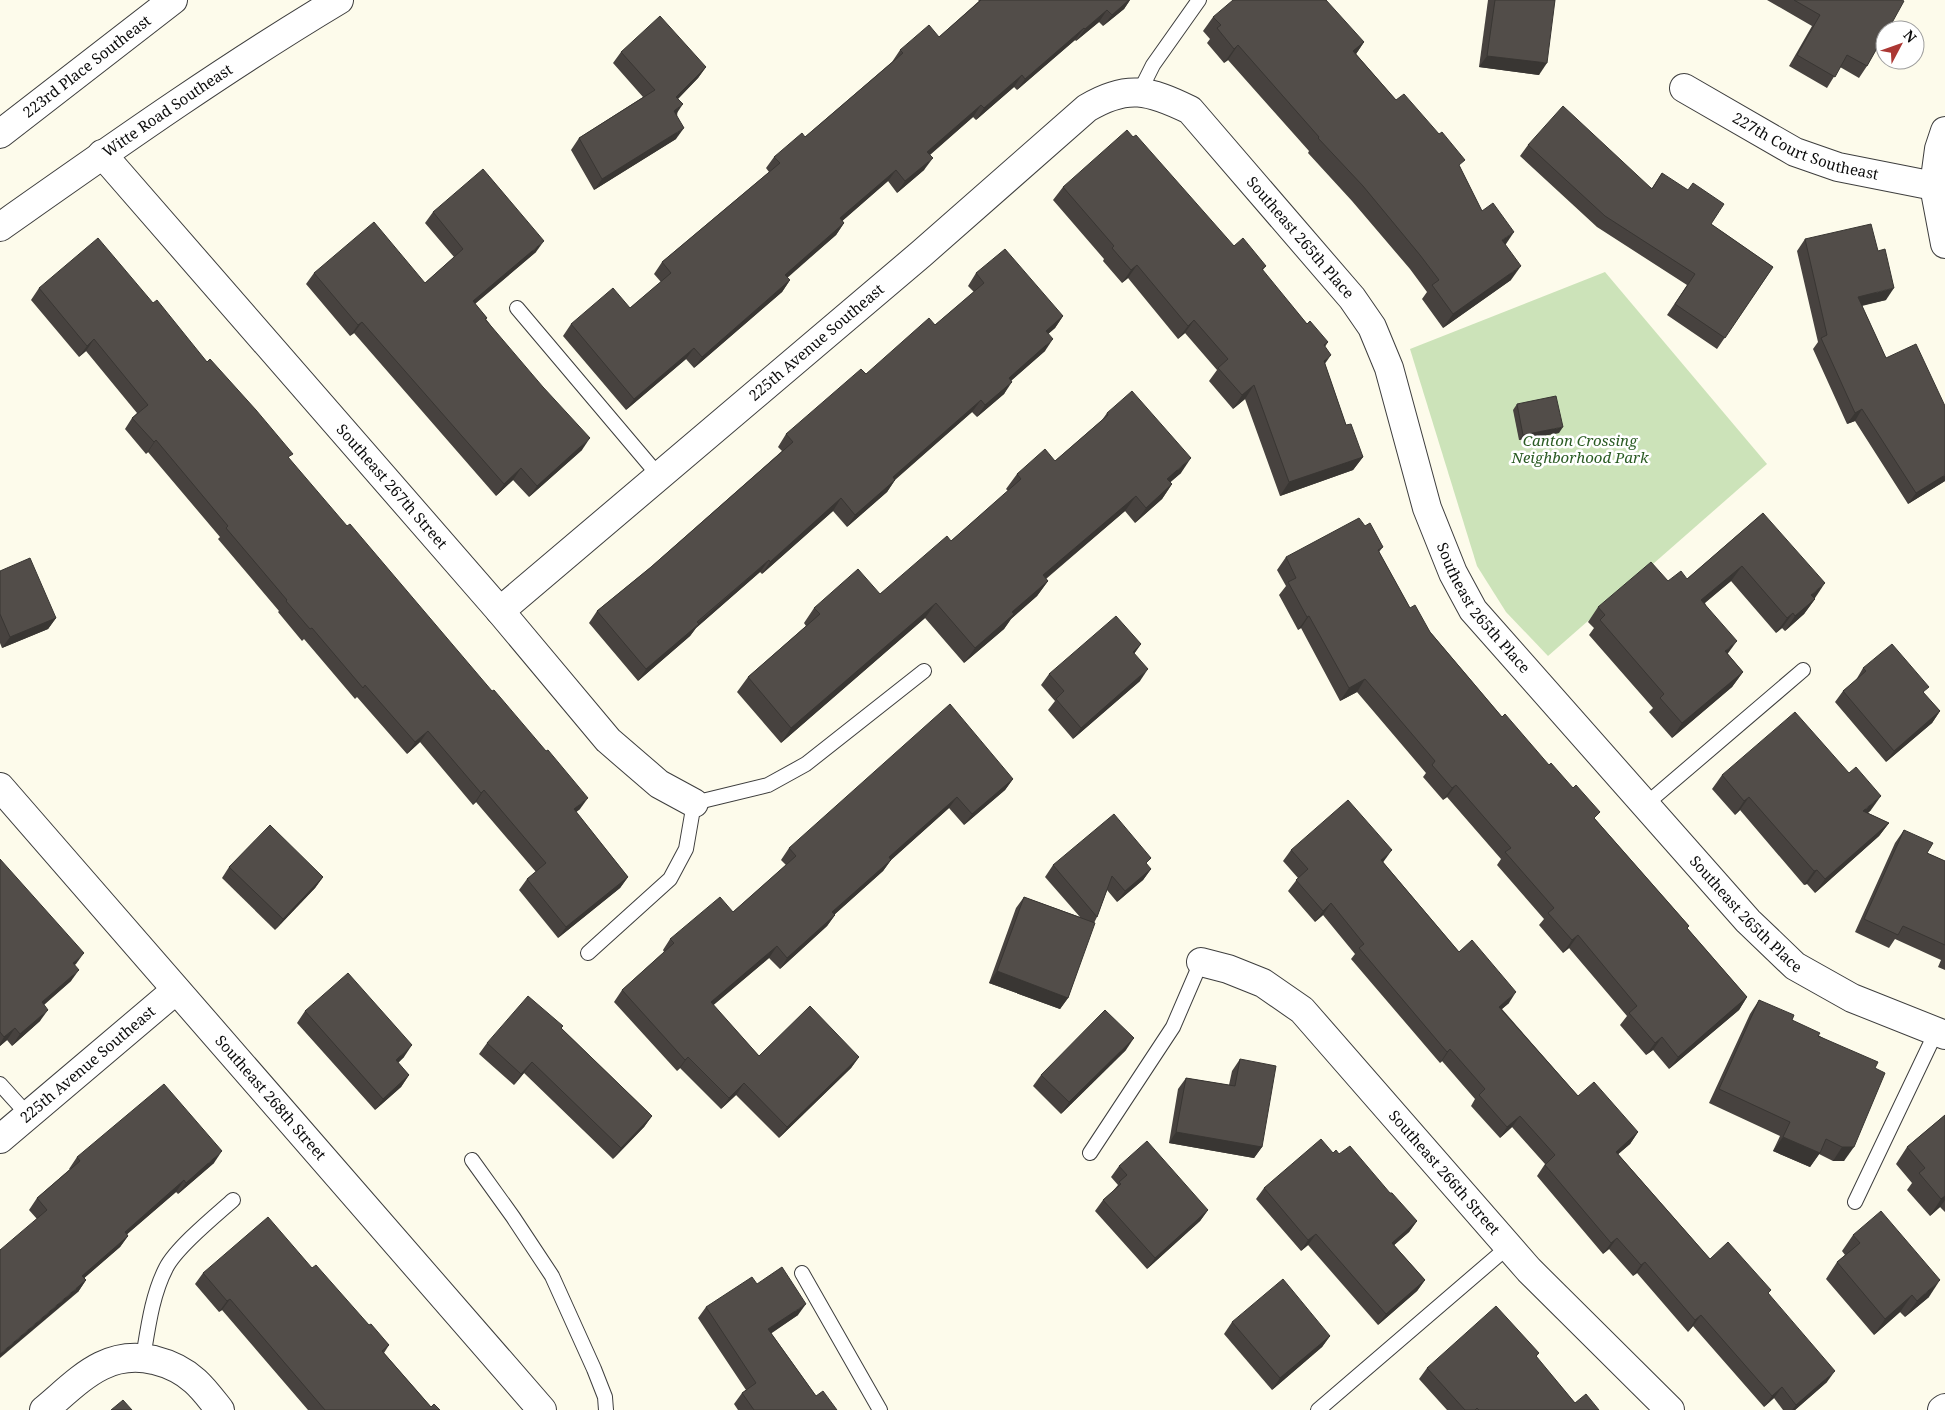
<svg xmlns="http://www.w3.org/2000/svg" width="1945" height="1410" font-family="'Noto Serif',serif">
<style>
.green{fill:#cce3b9}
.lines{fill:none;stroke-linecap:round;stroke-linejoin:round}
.service-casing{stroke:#3e3e3e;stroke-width:16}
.minor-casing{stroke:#3e3e3e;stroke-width:30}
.tertiary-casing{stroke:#3e3e3e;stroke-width:30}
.service{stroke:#fff;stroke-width:14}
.minor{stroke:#fff;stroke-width:28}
.tertiary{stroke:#fff;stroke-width:28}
.wall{fill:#47423f}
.shaded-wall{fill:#393633}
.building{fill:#524d49;stroke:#393633}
.labels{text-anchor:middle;stroke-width:5;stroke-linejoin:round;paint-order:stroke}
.street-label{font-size:15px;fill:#0b0b0b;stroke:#fff}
.park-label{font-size:15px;font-style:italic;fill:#2a5b23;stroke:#fff}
</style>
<rect width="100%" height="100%" fill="#fdfbeb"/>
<path class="green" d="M1605 272 1767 464 1548 656 1506 612 1477 566 1410 349Z"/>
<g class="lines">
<g class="service-casing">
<g id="service">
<path d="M1140 91 1153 65 1199 0"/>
<path d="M517 308 659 476"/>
<path d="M1645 805 1803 670"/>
<path d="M588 953 670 879 686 849 694 803 768 785 806 764 924 671"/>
<path d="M0 1084 28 1115"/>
<path d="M1090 1153 1173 1027 1201 962"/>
<path d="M472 1160 513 1217 552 1276 594 1369 605 1397 606 1410"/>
<path d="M1855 1202 1936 1032"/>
<path d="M802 1273 880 1410"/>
<path d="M143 1358C148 1328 152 1295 166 1268 176 1248 215 1216 233 1200"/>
<path d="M1318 1410 1509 1246"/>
</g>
</g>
<g class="minor-casing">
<g id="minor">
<path id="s1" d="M1684 88 1795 152 1838 167 1934 186"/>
<path d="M1945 131 1939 149 1934 186 1945 244"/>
<path id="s2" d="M0 134 173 0"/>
<path id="s3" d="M102 154 500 611 608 740 659 784 694 803"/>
<path id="s4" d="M500 611 921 254 1087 108C1127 84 1149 90 1190 110L1352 298 1372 327 1389 368 1427 508 1453 573 1473 610 1748 921 1795 966 1852 998 1945 1035"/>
<path id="s5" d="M0 787 542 1410"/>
<path id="s6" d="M1201 962 1228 969 1263 983 1302 1010 1529 1270 1670 1410"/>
<path id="s7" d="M0 1139 176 990"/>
<path d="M44 1410C79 1381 105 1349 154 1360 170 1364 183 1370 195 1381 204 1389 212 1400 220 1410"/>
<path d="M1942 1410 1945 1408"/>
</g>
</g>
<g class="tertiary-casing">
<g id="tertiary">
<path id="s8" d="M0 227C111 149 222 70 339 0"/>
</g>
</g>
<use href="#service" class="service"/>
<use href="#minor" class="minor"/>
<use href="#tertiary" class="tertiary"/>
</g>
<g class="wall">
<path d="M978 0H1130L1124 9 1103 26 1099 22 1076 41 1075 40 1017 90 1014 87 976 120 973 117 930 155 924 170 897 193 888 181 842 221 844 223 836 235 787 277 790 280 782 292 694 368 686 359 626 410 563 336 571 324 630 308 661 282 654 274 662 262 769 172 766 168 774 157 805 137 892 62 900 50 939 37 979 1Z"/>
<path d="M1488 0H1555L1539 75 1479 67Z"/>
<path d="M1767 0H1902L1867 66 1859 78 1840 67 1827 88 1789 66 1812 26Z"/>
<path d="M1213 17 1364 42 1356 54 1396 100 1460 167 1482 211 1505 244 1511 280 1443 328 1422 299 1427 292 1410 269 1352 201 1308 153 1309 151 1228 60 1224 63 1207 43 1210 39 1203 31Z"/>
<path d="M621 52 706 67 698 78 678 99 676 139 594 190 571 150 579 138 643 97 613 63Z"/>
<path d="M1528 145 1652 188 1662 173 1711 224 1773 267 1717 349 1667 315 1687 285 1597 227 1520 156Z"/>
<path d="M1063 187 1234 246 1266 266 1262 271 1307 324 1328 342 1325 347V364L1346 425 1363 457 1353 470 1280 496 1245 399 1233 409 1209 381 1217 370 1185 333 1178 339 1128 278 1122 283 1103 261 1104 259 1053 200Z"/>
<path d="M433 212 536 252 475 304 487 318 486 319 582 450 529 497 513 480 496 496 354 333 350 336 306 284 314 273 425 283 454 257 425 223Z"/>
<path d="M1805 239 1886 300 1862 306 1886 358 1945 481 1908 504 1855 421 1847 424 1813 349 1818 342 1797 251Z"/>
<path d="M976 273 1063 316 1055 328 1048 334 1045 351 1011 381 1004 394 977 417 972 412 895 480 887 492 847 527 833 511 762 574 760 572 696 628 690 636 638 681 589 623 597 611 651 567 782 451 778 447 786 434 866 374 935 325 974 292 968 286Z"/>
<path d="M39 288 153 303 207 362 289 459 580 809 576 812 628 877 620 888 558 938 519 890 527 879 536 872 476 802 473 805 420 742 407 754 357 697 355 699 304 639 302 641 278 612 279 611 218 539 220 537 148 452 146 454 125 429 132 418 137 413 86 351 79 357 31 300Z"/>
<path d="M1517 404 1559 433 1519 440 1513 410Z"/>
<path d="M1107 413 1181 473 1170 482 1172 484 1162 499 1135 523 1125 511 1046 579 1048 581 1037 596 1011 619 1004 629 964 663 925 618 781 743 737 692 748 677 806 626 804 623 814 608 880 594 951 541 1008 491 1006 489 1017 474 1055 461 1102 420Z"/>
<path d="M1763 513 1815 599 1804 614 1785 631 1782 628 1776 633 1731 581 1705 603 1728 654 1743 672 1732 687 1672 738 1649 712 1653 708 1589 635 1594 628 1588 622 1598 607 1668 581 1687 579Z"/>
<path d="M1383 547 1379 552 1410 608 1502 717 1595 819 1689 926 1687 928 1747 997 1739 1010 1669 1069 1653 1050 1646 1055 1620 1025 1627 1016 1569 948 1563 953 1539 925 1544 919 1497 865 1501 859 1447 797 1443 800 1423 777 1426 773 1357 692 1340 701 1301 628 1298 630 1279 595 1286 586 1277 570 1286 557Z"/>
<path d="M0 571 56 618 48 629 2 648 0 643Z"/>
<path d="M1141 644 1134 654 1140 681 1073 739 1048 710 1055 701 1041 685 1049 674Z"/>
<path d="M1863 668 1924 694 1940 711 1932 723 1886 762 1835 702 1843 691 1856 680Z"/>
<path d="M1722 775 1871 810 1868 813 1889 823 1879 836 1815 893 1807 884 1804 885 1740 810 1735 815 1712 789Z"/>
<path d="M1013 779 1005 790 964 825 949 808 891 860 883 871 835 914V915L827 926 780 969 769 958 713 1005 759 1056 859 1057 851 1068 779 1138 736 1095 721 1109 680 1068 677 1071 614 1002 622 990 664 952 663 950 670 939 733 912 786 865 781 860 789 848Z"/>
<path d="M1904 830 1927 853 1945 861V970L1938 967 1941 960 1895 939 1889 948 1855 932 1895 843Z"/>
<path d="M1291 850 1384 861 1383 862 1459 952 1509 1003 1502 1009 1578 1096 1638 1132 1630 1144 1618 1154 1710 1259 1771 1290 1768 1293 1827 1382 1795 1410H1783L1774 1398 1764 1407 1693 1326 1688 1332 1637 1273 1633 1276 1609 1249 1603 1254 1537 1176 1545 1164 1512 1127 1500 1138 1471 1106 1475 1099 1442 1061 1440 1063 1351 959 1355 954 1323 915 1315 922 1288 891 1298 878 1283 861Z"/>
<path d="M0 859 75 965 71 981 44 1005 40 1021 12 1046 7 1040 0 1046Z"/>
<path d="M1053 865 1151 869 1143 880 1117 902 1107 890 1097 917 1094 923 1068 998 1060 1009 989 983 1016 908 1024 897 1080 917 1045 877Z"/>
<path d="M229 867 323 877 315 888 275 930 222 878Z"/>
<path d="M1759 1000 1792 1020 1875 1068 1844 1161H1833L1819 1154 1810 1167 1773 1151 1780 1136 1709 1103 1750 1014Z"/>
<path d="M305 1011 404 1057 398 1063 409 1075 401 1087 375 1110 297 1023Z"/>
<path d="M561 1028 652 1116 644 1127 613 1159 524 1073 514 1085 479 1054 487 1043Z"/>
<path d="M1126 1050 1061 1114 1033 1086 1041 1075Z"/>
<path d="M1240 1059 1262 1147 1254 1158 1169 1143 1178 1089 1186 1078 1229 1085 1232 1071Z"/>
<path d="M1945 1115V1212L1940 1207 1930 1216 1907 1190 1912 1183 1896 1164 1907 1147Z"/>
<path d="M1333 1153 1339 1154 1417 1221 1409 1232 1394 1245 1425 1280 1417 1291 1378 1325 1308 1245 1301 1251 1256 1199 1264 1188Z"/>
<path d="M77 1157 214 1163 178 1194 176 1192 127 1234 128 1236 120 1247 84 1278 86 1280 78 1292 37 1219 29 1210 37 1198 70 1169H69Z"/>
<path d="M1119 1166 1208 1210 1200 1221 1147 1269 1095 1211 1103 1200 1113 1191 1118 1185 1111 1177Z"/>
<path d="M1853 1235 1929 1297 1905 1317 1900 1312 1874 1335 1826 1279 1837 1262 1845 1255 1842 1251Z"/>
<path d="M312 1268 389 1345 384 1353 431 1407 440 1410H308L222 1310 219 1312 195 1284 203 1273Z"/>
<path d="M757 1284 798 1315 771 1333 816 1396 837 1410H738L734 1404 742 1393 746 1390 698 1318 706 1307Z"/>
<path d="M1232 1322 1330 1336 1322 1347 1272 1390 1224 1334Z"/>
<path d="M1539 1353 1536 1357 1575 1403 1599 1410H1447L1419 1379 1427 1368Z"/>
</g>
<g class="shaded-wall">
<path d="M1129 0H1130L1124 9 1103 26 1112 15Z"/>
<path d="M1107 10 1099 22 1076 41 1085 29Z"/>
<path d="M1084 28 1075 40 1017 90 1025 79Z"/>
<path d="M1364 42 1354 57 1353 51Z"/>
<path d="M1238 45 1228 60 1224 63 1234 49Z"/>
<path d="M1487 56 1547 63 1539 75 1479 67Z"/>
<path d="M706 67 698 78 668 109 676 97Z"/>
<path d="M1022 75 1014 87 976 120 984 108Z"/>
<path d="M683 104 675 116 674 111Z"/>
<path d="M981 105 973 117 919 164 927 152Z"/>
<path d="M684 128 676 139 594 190 602 179Z"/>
<path d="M933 158 924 170 897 193 905 181Z"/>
<path d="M896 170 888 181 832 230 840 218Z"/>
<path d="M844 223 836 235 777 287 785 275Z"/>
<path d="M1514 232 1504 247 1502 240Z"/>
<path d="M544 241 536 252 465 312 473 301Z"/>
<path d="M1137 265 1128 278 1122 283 1131 270Z"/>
<path d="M1521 266 1511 280 1443 328 1453 314Z"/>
<path d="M790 280 782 292 694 368 702 357Z"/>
<path d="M1894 288 1886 300 1850 308 1858 297Z"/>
<path d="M1063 316 1055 328 1038 343 1046 331Z"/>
<path d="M1194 320 1185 333 1178 339 1188 326Z"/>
<path d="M362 322 354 333 350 336 358 325Z"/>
<path d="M94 339 86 351 79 357 87 346Z"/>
<path d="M1053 339 1045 351 1000 390 1009 378Z"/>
<path d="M694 348 686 359 626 410 634 399Z"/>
<path d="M1331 355 1322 368 1324 361Z"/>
<path d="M1012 382 1004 394 977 417 985 405Z"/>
<path d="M1254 385 1245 399 1233 409 1242 395Z"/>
<path d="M981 400 972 412 884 489 893 477Z"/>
<path d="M1862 409 1855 421 1847 424 1855 413Z"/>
<path d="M1563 427 1559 433 1519 440 1523 435Z"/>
<path d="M590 438 582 450 529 497 537 486Z"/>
<path d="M156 440 148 452 146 454 154 442Z"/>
<path d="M1363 457 1353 470 1280 496 1289 482Z"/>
<path d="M1191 458 1181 473 1157 494 1167 479Z"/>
<path d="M521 468 513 480 496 496 504 484Z"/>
<path d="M1945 475V481L1908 504 1916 493Z"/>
<path d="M895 480 887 492 847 527 855 515Z"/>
<path d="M1172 484 1162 499 1135 523 1146 508Z"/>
<path d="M1136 496 1125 511 1032 590 1043 575Z"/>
<path d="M841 498 833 511 762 574 770 562Z"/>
<path d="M769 560 760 572 696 628 690 636 638 681 646 669Z"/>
<path d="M1742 566 1731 581 1691 614 1701 600Z"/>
<path d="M1048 581 1037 596 1011 619 1004 629 964 663 975 648 1012 612Z"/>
<path d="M1825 583 1815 598 1801 610 1811 595Z"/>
<path d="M1815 599 1804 614 1785 631 1795 616Z"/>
<path d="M936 603 925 618 781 743 791 728Z"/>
<path d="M1793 613 1782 628 1776 633 1787 618Z"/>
<path d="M1309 616 1301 628 1298 630 1307 617Z"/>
<path d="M56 618 48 629 2 648 10 637Z"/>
<path d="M1737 641 1726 656 1725 651Z"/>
<path d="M1141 644 1133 655V652Z"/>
<path d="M1148 669 1140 681 1073 739 1081 728Z"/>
<path d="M1743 672 1732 687 1672 738 1682 723Z"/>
<path d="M1365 679 1357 692 1340 701 1349 688Z"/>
<path d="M1940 711 1932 723 1886 762 1894 751Z"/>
<path d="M428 731 420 742 407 754 415 742Z"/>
<path d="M1013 779 1005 790 964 825 972 814Z"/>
<path d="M1456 785 1447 797 1443 800 1452 788Z"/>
<path d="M484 790 476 802 473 805 481 793Z"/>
<path d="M1881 796 1871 810 1854 825 1863 811Z"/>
<path d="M957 797 949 808 891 860 883 871 825 923 832 912 889 857Z"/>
<path d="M1749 797 1740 810 1735 815 1744 801Z"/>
<path d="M588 798 580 809 566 820 574 809Z"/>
<path d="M1889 823 1879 836 1815 893 1825 879Z"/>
<path d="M1392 850 1384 861 1373 871 1381 860Z"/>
<path d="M1151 869 1143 880 1117 902 1125 891Z"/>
<path d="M1817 870 1807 884 1804 885 1814 871Z"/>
<path d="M323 877 315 888 275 930 283 919Z"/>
<path d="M628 877 620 888 558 938 566 927Z"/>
<path d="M1331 903 1323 915 1315 922 1323 911Z"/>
<path d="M835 915 827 926 780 969 787 958Z"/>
<path d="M1578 935 1569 948 1563 953 1572 940Z"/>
<path d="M777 946 769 958 703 1014 711 1002Z"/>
<path d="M84 953 76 964 65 974 73 963Z"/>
<path d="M79 970 71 981 34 1013 42 1002Z"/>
<path d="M997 971 1068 998 1060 1009 989 983Z"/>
<path d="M1516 992 1509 1003 1491 1018 1499 1007Z"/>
<path d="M1747 997 1739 1010 1669 1069 1678 1057Z"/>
<path d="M48 1010 40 1021 12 1046 20 1034Z"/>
<path d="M15 1028 7 1040 0 1046V1044L4 1037Z"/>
<path d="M1662 1037 1653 1050 1646 1055 1655 1043Z"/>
<path d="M1134 1038 1126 1050 1061 1114 1069 1102Z"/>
<path d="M412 1045 404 1057 388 1072 396 1060Z"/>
<path d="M1450 1049 1442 1061 1440 1063 1447 1052Z"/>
<path d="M688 1057 680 1068 677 1071 685 1060Z"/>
<path d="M859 1057 851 1068 779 1138 787 1127Z"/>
<path d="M532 1062 524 1073 514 1085 521 1074Z"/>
<path d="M409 1075 401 1087 375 1110 383 1099Z"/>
<path d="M744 1083 736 1095 721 1109 729 1098Z"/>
<path d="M652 1116 644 1127 613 1159 621 1148Z"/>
<path d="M1520 1116 1512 1127 1500 1138 1507 1127Z"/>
<path d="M1176 1132 1262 1147 1254 1158 1169 1143Z"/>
<path d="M1638 1132 1630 1144 1608 1163 1616 1152Z"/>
<path d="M1783 1137 1820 1153 1810 1167 1773 1151Z"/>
<path d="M1842 1147H1854L1844 1161H1833Z"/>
<path d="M222 1151 214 1163 178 1194 186 1183Z"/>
<path d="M184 1180 176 1192 117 1243 125 1232Z"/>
<path d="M1945 1196V1200L1940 1207 1930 1216 1941 1199Z"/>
<path d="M1208 1210 1200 1221 1147 1269 1155 1258Z"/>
<path d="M1417 1221 1409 1232 1384 1254 1392 1243Z"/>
<path d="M1316 1234 1308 1245 1301 1251 1308 1240Z"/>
<path d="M128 1236 120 1247 74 1287 82 1276Z"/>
<path d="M1617 1238 1609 1249 1603 1254 1611 1243Z"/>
<path d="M1645 1262 1637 1273 1633 1276 1641 1265Z"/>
<path d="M86 1280 78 1292 0 1358V1354Z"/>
<path d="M1425 1280 1417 1291 1378 1325 1386 1314Z"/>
<path d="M1940 1280 1929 1297 1905 1317 1917 1301Z"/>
<path d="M1912 1295 1900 1312 1874 1335 1885 1319Z"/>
<path d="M230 1299 222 1310 219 1312 227 1301Z"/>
<path d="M806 1304 798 1315 760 1341 768 1329Z"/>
<path d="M1701 1315 1693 1326 1688 1332 1695 1320Z"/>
<path d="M1330 1336 1322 1347 1272 1390 1280 1378Z"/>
<path d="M1835 1371 1827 1382 1795 1410H1792L1796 1405Z"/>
<path d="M1782 1387 1774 1398 1764 1407 1772 1396Z"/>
</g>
<g class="building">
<path d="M981 0H1129L1112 15 1107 10 1085 29 1084 28 1025 79 1022 75 984 108 981 105 927 152 933 158 905 181 896 170 840 218 844 223 785 275 790 280 702 357 694 348 634 399 571 324 613 288 630 308 671 273 662 262 780 163 774 157 802 133 805 137 903 53 900 50 929 25 939 37Z"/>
<path d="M1233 0H1326L1364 42 1353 51 1396 100 1404 94 1439 134 1442 132 1465 160 1459 165 1482 211 1493 203 1514 232 1502 240 1521 266 1453 314 1432 285 1439 280 1420 255 1363 186 1318 138 1319 137 1238 45 1234 49 1217 28 1221 25 1213 17Z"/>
<path d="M1495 0H1555L1547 63 1487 56Z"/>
<path d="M1794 0H1902L1904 1 1888 30H1885V34L1867 66 1847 55 1835 77 1797 55 1820 15Z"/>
<path d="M660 16 706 67 676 97 683 104 674 111 684 128 602 179 579 138 655 90 621 52Z"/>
<path d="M1563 106 1652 189 1662 173 1688 190 1693 183 1724 204 1711 224 1773 267 1725 338 1675 304 1695 274 1605 216 1528 145Z"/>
<path d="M1127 130 1133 137 1136 135 1234 246 1243 238 1266 266 1262 269 1307 324 1310 321 1328 342 1324 345 1331 355 1324 361 1346 425 1351 424 1363 457 1289 482 1254 385 1242 395 1218 368 1228 359 1194 320 1188 326 1137 265 1131 270 1112 248 1114 246 1063 187Z"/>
<path d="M483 169 544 241 473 301 487 318 485 319 543 387 590 438 537 486 521 468 504 484 362 322 358 325 314 273 374 222 425 283 463 249 433 212Z"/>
<path d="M1871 224 1878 251 1885 249 1894 288 1858 297 1886 358 1916 344 1945 406V475L1916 493 1862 409 1855 413 1821 338 1827 335 1805 239Z"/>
<path d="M98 238 153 303 157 300 207 362 210 359 256 410 293 454 288 457 347 526 350 524 492 691 494 690 546 751 548 750 588 798 574 809 628 877 566 927 527 879 546 863 484 790 481 793 428 731 415 742 365 685 363 688 312 628 310 629 286 601 287 600 226 528 228 526 156 440 154 442 132 418 148 405 94 339 87 346 39 288Z"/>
<path d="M1005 249 1063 316 1046 331 1053 339 1009 378 1012 382 985 405 981 400 893 477 895 480 855 515 841 498 770 562 769 560 697 622 699 624 646 669 597 611 651 567 793 442 786 434 861 369 866 374 929 318 935 325 984 283 976 273Z"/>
<path d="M1132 391 1191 458 1167 479 1172 484 1146 508 1136 496 1043 575 1048 581 1012 612 1014 614 975 648 936 603 791 728 748 677 820 614 814 608 858 569 880 594 947 536 951 541 1021 479 1017 474 1045 449 1055 461 1108 415 1107 413Z"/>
<path d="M1556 396 1563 427 1523 435 1517 404Z"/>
<path d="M1763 513 1825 583 1811 595 1815 599 1795 616 1793 613 1787 618 1742 566 1701 600 1737 641 1725 651 1743 672 1682 723 1660 698 1664 694 1600 620 1605 615 1598 607 1651 562 1668 581 1681 571 1687 579Z"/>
<path d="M1359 518 1365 526 1370 523 1383 547 1378 550 1410 608 1415 605 1430 632 1502 717 1505 714 1549 765 1551 763 1573 788 1576 785 1600 812 1594 818 1689 926 1687 928 1747 997 1678 1057 1662 1037 1655 1043 1629 1013 1637 1006 1578 935 1572 940 1548 913 1554 908 1505 852 1511 848 1456 785 1452 788 1432 765 1435 761 1365 679 1349 688 1309 616 1307 617 1288 582 1296 578 1286 557Z"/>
<path d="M30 558 56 618 10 637 0 614V571Z"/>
<path d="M1116 616 1141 644 1133 652 1148 669 1081 728 1056 699 1064 691 1049 674Z"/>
<path d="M1892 644 1929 687 1923 692 1940 711 1894 751 1843 691 1866 671 1863 668Z"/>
<path d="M950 704 1013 779 972 814 957 797 889 857 891 860 832 912 835 915 787 958 777 946 711 1002 759 1056 810 1006 859 1057 787 1127 744 1083 729 1098 688 1057 685 1060 622 990 674 943 670 939 720 897 733 912 796 856 789 848Z"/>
<path d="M1795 712 1849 773 1856 767 1881 796 1863 811 1889 823 1825 879 1817 870 1814 871 1749 797 1744 801 1722 775Z"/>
<path d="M1348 800 1392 850 1381 860 1459 952 1472 940 1516 992 1499 1007 1578 1096 1594 1082 1638 1132 1616 1152 1710 1259 1728 1242 1771 1290 1768 1293 1835 1371 1796 1405 1782 1387 1772 1396 1701 1315 1695 1320 1645 1262 1641 1265 1617 1238 1611 1243 1545 1165 1555 1155 1520 1116 1507 1127 1479 1095 1485 1089 1450 1049 1447 1052 1359 948 1364 944 1331 903 1323 911 1296 880 1308 869 1291 850Z"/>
<path d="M1114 814 1151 858 1146 863 1151 869 1125 891 1112 876 1097 917 1053 865Z"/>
<path d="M270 825 323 877 283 919 229 867Z"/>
<path d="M1904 830 1933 843 1927 853 1945 861V945L1903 926 1898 935 1864 919Z"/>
<path d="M0 859 84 953 73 963 79 970 42 1002 48 1010 20 1034 15 1028 4 1037 0 1032Z"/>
<path d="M1024 897 1095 923 1068 998 997 971Z"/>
<path d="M348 973 412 1045 396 1060 409 1075 383 1099 305 1011Z"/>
<path d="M528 996 563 1026 561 1028 652 1116 621 1148 532 1062 521 1074 487 1043Z"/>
<path d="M1759 1000 1794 1015 1792 1020 1820 1033 1818 1036 1878 1062 1875 1068 1885 1073 1854 1147H1842L1826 1139 1820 1153 1783 1137 1790 1122 1719 1089Z"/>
<path d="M1105 1010 1134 1038 1069 1102 1041 1075Z"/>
<path d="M1240 1059 1276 1066 1262 1147 1176 1132 1186 1078 1235 1086Z"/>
<path d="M164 1084 222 1151 186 1183 184 1180 125 1232 128 1236 82 1276 86 1280 0 1354V1250L47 1210 37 1198 80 1161 77 1157Z"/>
<path d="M1945 1115V1196L1941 1199 1919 1173 1925 1168 1907 1147Z"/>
<path d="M1321 1139 1333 1153 1336 1150 1339 1154 1350 1146 1390 1193H1392L1417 1221 1392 1243 1425 1280 1386 1314 1316 1234 1308 1240 1264 1188Z"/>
<path d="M1147 1141 1208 1210 1155 1258 1103 1200 1121 1184 1119 1182 1127 1175 1119 1166Z"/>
<path d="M1881 1211 1940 1280 1917 1301 1912 1295 1885 1319 1837 1262 1860 1243 1853 1235Z"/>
<path d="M268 1217 312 1268 316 1265 369 1325 371 1324 389 1345 382 1351 431 1407 434 1404 440 1410H325L230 1299 227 1301 203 1273Z"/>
<path d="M782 1267 806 1304 768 1329 816 1396 823 1391 837 1410H754L742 1393 756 1383 706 1307 752 1277 757 1284Z"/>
<path d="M1283 1279 1330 1336 1280 1378 1232 1322Z"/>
<path d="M1496 1306 1539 1353 1536 1356 1575 1403 1586 1394 1599 1410H1479L1477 1408 1475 1410H1465L1427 1368Z"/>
<path d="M123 1400 132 1410H111Z"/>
</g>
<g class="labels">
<g class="street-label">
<text dy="5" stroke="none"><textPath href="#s2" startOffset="110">223rd Place Southeast</textPath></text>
<text dy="5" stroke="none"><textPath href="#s8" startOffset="204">Witte Road Southeast</textPath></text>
<text dy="5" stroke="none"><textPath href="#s1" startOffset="136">227th Court Southeast</textPath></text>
<text dy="5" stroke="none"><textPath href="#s4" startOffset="1051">Southeast 265th Place</textPath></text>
<text dy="5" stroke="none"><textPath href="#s4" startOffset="415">225th Avenue Southeast</textPath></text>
<text dy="5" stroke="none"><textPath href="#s3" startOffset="441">Southeast 267th Street</textPath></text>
<text dy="5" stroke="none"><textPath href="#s4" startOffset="1471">Southeast 265th Place</textPath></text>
<text dy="5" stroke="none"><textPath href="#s4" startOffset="1876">Southeast 265th Place</textPath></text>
<text dy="5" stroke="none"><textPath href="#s7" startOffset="115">225th Avenue Southeast</textPath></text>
<text dy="5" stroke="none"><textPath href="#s5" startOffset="412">Southeast 268th Street</textPath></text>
<text dy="5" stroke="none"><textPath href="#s6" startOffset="329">Southeast 266th Street</textPath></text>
</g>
<g class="park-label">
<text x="1580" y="446">Canton Crossing<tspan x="1580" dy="17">Neighborhood Park</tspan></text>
</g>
</g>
<g transform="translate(1900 45) rotate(49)"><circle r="24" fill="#ffffff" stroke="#9d9d9d"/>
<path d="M0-4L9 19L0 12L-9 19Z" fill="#ab3733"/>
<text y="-8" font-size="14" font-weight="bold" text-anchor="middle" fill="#0b0b0b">N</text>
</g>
</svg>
